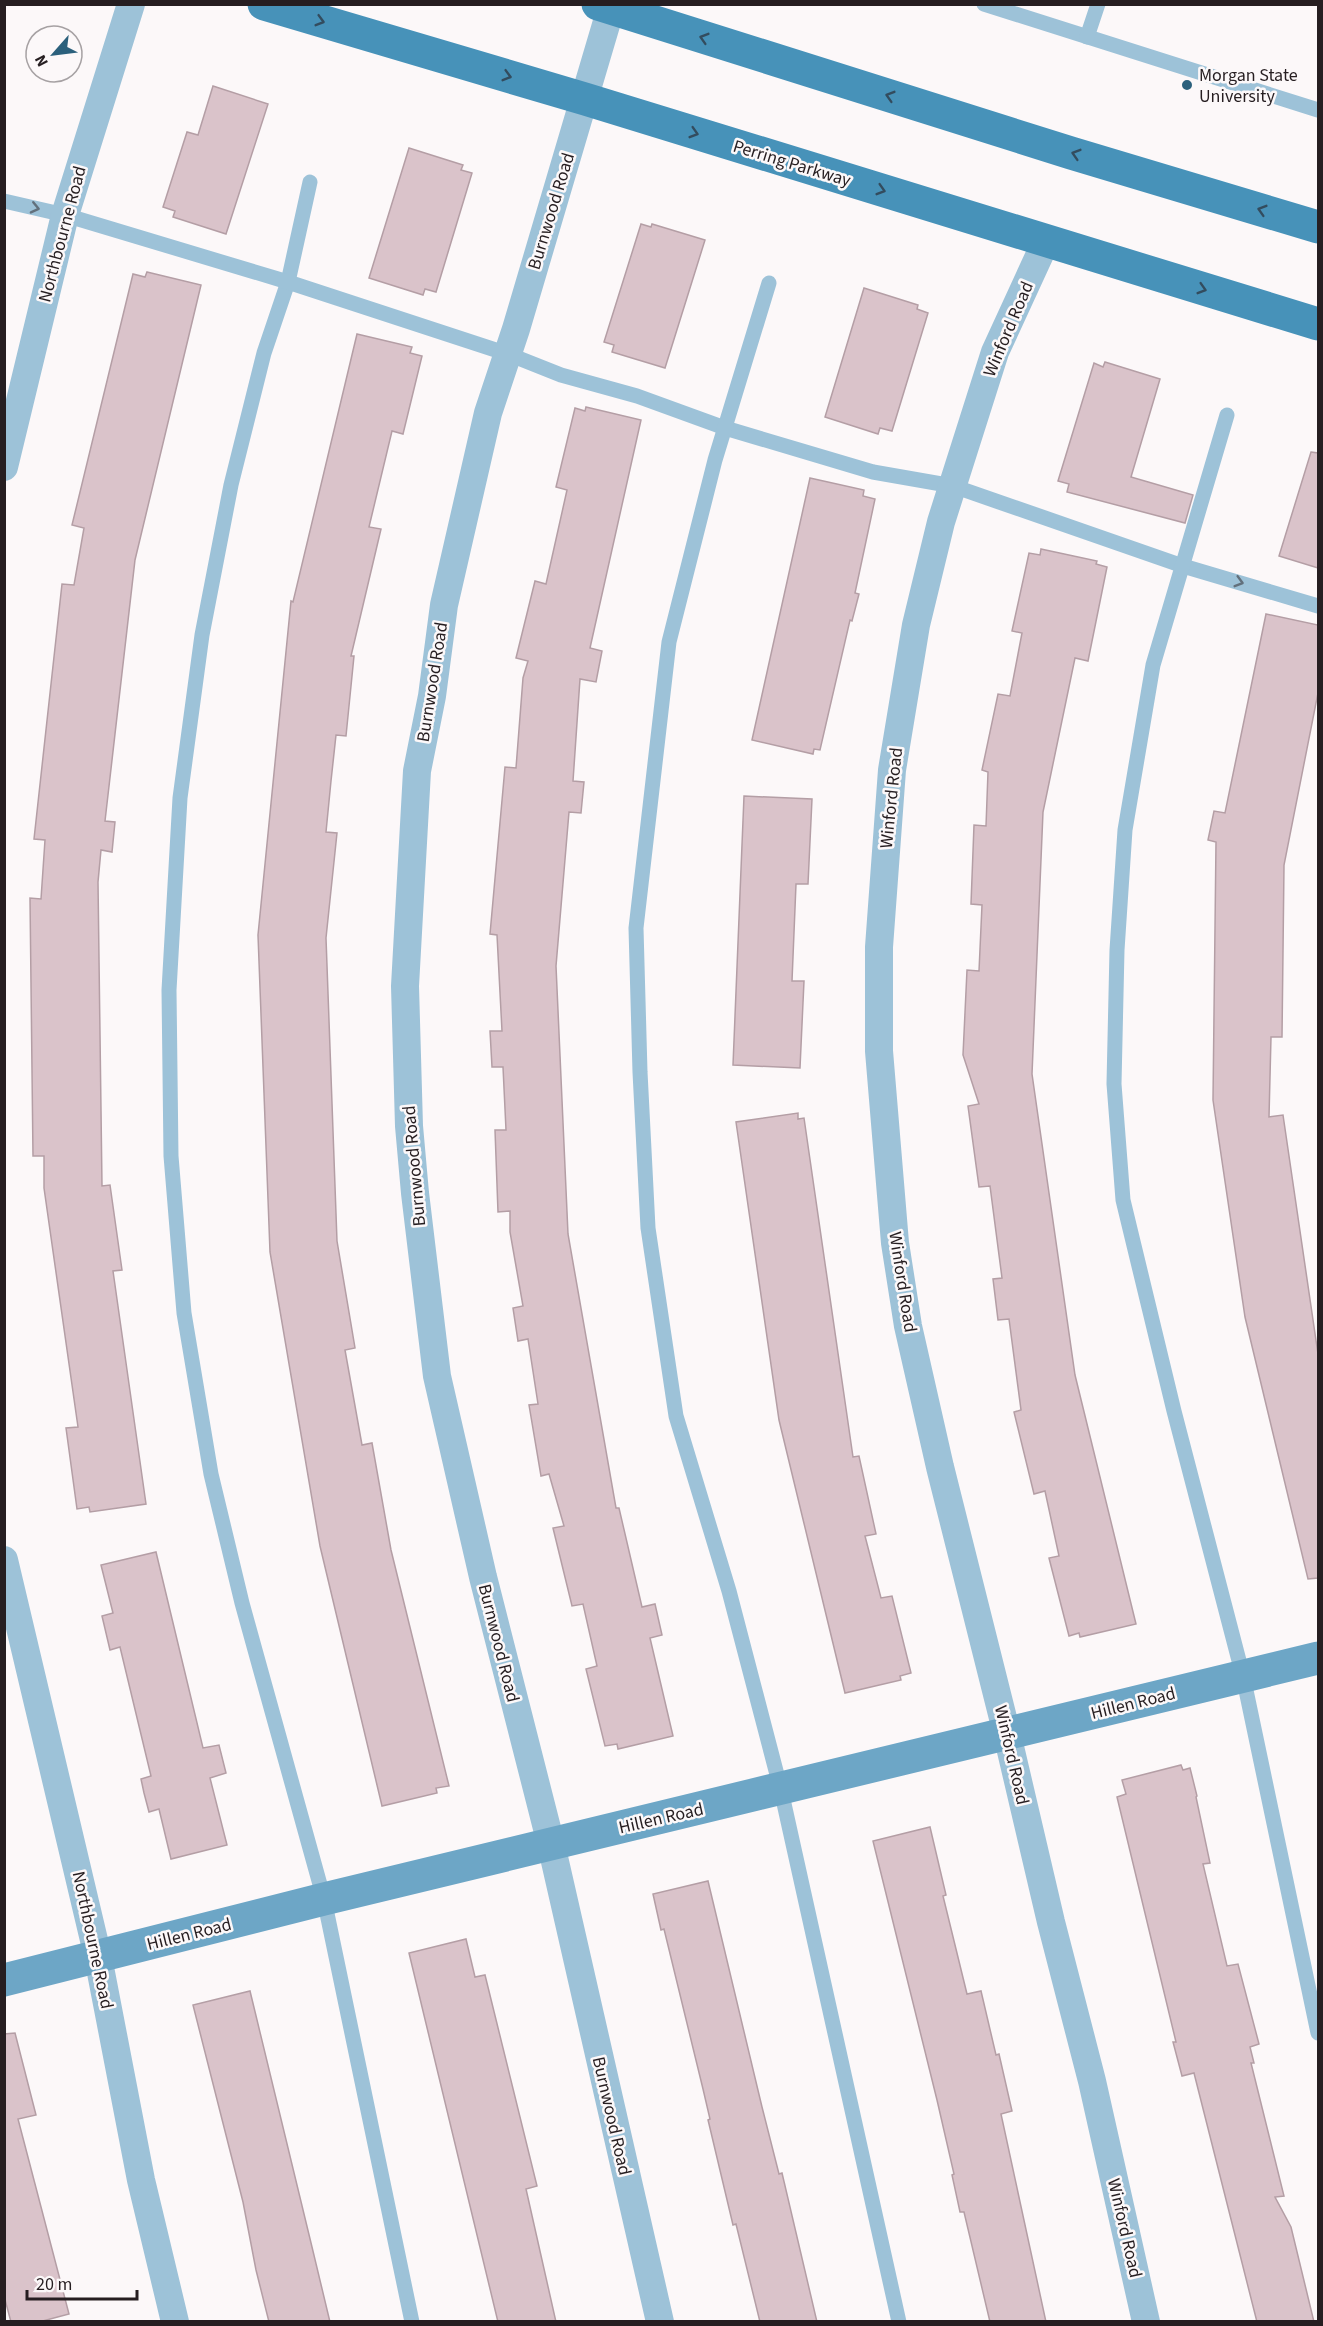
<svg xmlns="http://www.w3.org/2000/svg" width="1323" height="2326" font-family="'Source Sans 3',sans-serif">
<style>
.building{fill:#dac3ca;stroke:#b49ea5;stroke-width:1.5}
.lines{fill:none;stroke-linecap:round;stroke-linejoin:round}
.lane{stroke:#9dc2d8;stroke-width:15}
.street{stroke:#9dc2d8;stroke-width:28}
.secondary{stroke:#6da6c6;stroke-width:33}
.primary{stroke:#4792b9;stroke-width:33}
.oneway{stroke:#334c5e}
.oneway2{stroke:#62707c}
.poi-dot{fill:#2b607c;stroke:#fcf8f9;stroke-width:2}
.labels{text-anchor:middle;stroke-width:5;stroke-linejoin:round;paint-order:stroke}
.poi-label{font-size:18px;fill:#261e21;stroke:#fcf8f9;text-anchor:start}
.street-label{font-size:18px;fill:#261e21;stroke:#fcf8f9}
</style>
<rect width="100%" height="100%" fill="#fcf8f9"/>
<g class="building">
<path d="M213 86 268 104 226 234 173 217 175 211 163 207 187 132 198 135Z"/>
<path d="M409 148 463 165 461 170 472 173 436 292 425 289 423 295 369 278Z"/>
<path d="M641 224 651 227 652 224 705 240 665 368 612 352 614 345 604 342Z"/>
<path d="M147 272 201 285 135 560 105 821 115 822 112 852 101 850 98 882 102 1186 110 1185 122 1270 113 1271 146 1504 90 1512 89 1507 77 1509 66 1428 78 1427 44 1188V1156H33L30 898 41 899 45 840 34 839 62 584 74 585 84 528 72 525 133 274 145 277Z"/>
<path d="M864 288 918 305 917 309 928 313 892 431 880 428 878 434 825 417Z"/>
<path d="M357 334 412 347 410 353 422 356 403 434 392 431 369 527 381 529 351 656H354L346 736 336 735 331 781 326 832 337 833 326 938 337 1241 355 1348 345 1350 362 1445 372 1443 391 1550 449 1786 436 1788 437 1793 382 1806 320 1546 270 1252 258 935 291 601 293 602Z"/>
<path d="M1105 362 1160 379 1131 477 1193 495 1185 523 1067 492 1069 484 1058 481 1094 363 1103 367Z"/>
<path d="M586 407 641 420 590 648 602 651 596 682 580 679 573 781 584 782 581 813 569 812 556 966 568 1234 616 1508H619L642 1607 655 1604 662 1635 650 1638 673 1736 618 1749 617 1744 605 1746 586 1669 597 1666 583 1604 572 1606 553 1528 564 1526 549 1474 541 1476 529 1405 538 1404 528 1339 518 1341 513 1308 523 1306 510 1232V1211L498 1212 495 1130H506L503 1067H492L490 1031H502L497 935 490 934 505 767 516 768 523 678 528 661 516 658 535 581 546 584 567 490 556 487 575 408 585 411Z"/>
<path d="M1311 452 1318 453V568L1279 556Z"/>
<path d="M810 478 864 490 863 496 875 499 855 593 859 594 852 621 850 620 820 750 814 749 813 754 752 740Z"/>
<path d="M1041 549 1097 561 1096 564 1107 567 1088 661 1075 658 1043 812 1032 1074 1075 1375 1136 1624 1080 1637 1079 1633 1069 1636 1049 1558 1059 1556 1045 1491 1034 1494 1014 1412 1021 1410 1009 1319 998 1320 993 1279 1002 1278 990 1186 979 1187 968 1106 979 1104 963 1055 967 970 979 971 982 905 971 904 974 825 986 826 988 772 982 770 998 694 1010 696 1022 633 1012 631 1029 553 1040 555Z"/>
<path d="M1266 614 1318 625V693L1284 865 1282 1037H1271L1269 1117 1283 1115 1318 1354V1578L1308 1579 1245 1317 1213 1100 1216 842 1208 840 1214 811 1225 813Z"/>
<path d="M744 796 812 799 808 884H796L792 981H804L800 1068 733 1065Z"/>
<path d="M798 1113V1119L804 1118 853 1457 859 1456 876 1534 865 1536 881 1598 892 1596 911 1673 900 1676 901 1680 845 1693 779 1420 736 1122Z"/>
<path d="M156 1552 203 1748 219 1745 226 1773 210 1778 227 1845 171 1859 159 1809 149 1812 144 1793 141 1779 151 1776 120 1647 110 1650 102 1616 113 1613 101 1565Z"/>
<path d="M1181 1765 1183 1770 1190 1768 1197 1796 1196 1797 1210 1863 1203 1864 1227 1966 1238 1964 1259 2044 1250 2047 1254 2063H1251L1284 2196 1275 2197 1291 2227 1314 2322H1257L1195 2077 1194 2073 1182 2076 1173 2042H1176L1117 1797 1126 1794 1122 1780Z"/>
<path d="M930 1827 946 1895 943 1896 967 1994 981 1991 996 2055 999 2054 1012 2111 1001 2114 1046 2322H990L964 2212H960L952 2175 954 2174 937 2100 873 1841Z"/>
<path d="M708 1881 762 2107 779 2174 782 2173 817 2322H760L736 2224 733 2225 709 2124 708 2120 710 2119 703 2089 664 1929 661 1930 653 1894Z"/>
<path d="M466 1939 475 1977 485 1975 537 2186 526 2189 556 2322H498L409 1953Z"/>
<path d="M250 1991 312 2247 330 2322H269L256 2270 243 2202 193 2005Z"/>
<path d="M15 2033 36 2115 18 2119 69 2314 39 2322H11L4 2296V2034Z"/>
</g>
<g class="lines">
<g class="lane">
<path d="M984 4 1318 110"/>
<path d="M1087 37 1098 4"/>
<path d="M310 182 288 282 264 353 231 485 202 635 180 798 169 990 171 1156 184 1313 211 1474 242 1603 324 1899 412 2322"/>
<path d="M4 201 65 215 288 282 508 354 561 375 637 396 725 428 873 472 953 486 1183 566 1318 606"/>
<path d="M769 283 715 460 669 642 636 928 640 1072 648 1228 676 1416 729 1591 781 1790 899 2322"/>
<path d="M1227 415 1153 665 1125 830 1117 950 1114 1084 1123 1200 1174 1411 1243 1676 1318 2033"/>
</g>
<g class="street">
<path d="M611 8 516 329 488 413 444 605 432 696 417 771 405 986 409 1126 415 1193 437 1376 483 1577 551 1844 660 2322"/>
<path d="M1046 241 995 352 941 522 916 625 892 770 879 947V1051L895 1243 908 1326 940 1467 1007 1734 1051 1922 1092 2081 1146 2322"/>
<path d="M4 467 65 215 131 4"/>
<path d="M4 1560 98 1957 141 2180 175 2322"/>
</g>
<path class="secondary" d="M4 1980 324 1899 1318 1658"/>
<g class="primary">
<path d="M264 4 585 99 1318 324"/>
<path d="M598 4 1071 153 1318 227"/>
</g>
</g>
<defs><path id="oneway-chevron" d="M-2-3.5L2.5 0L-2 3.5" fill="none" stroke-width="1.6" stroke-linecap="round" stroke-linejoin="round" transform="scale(1.5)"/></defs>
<g class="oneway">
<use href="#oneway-chevron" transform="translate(320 21) rotate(16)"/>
<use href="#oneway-chevron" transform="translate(704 38) rotate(-163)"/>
<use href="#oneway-chevron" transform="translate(507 76) rotate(16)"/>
<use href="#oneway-chevron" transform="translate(890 96) rotate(-163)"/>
<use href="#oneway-chevron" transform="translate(694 133) rotate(17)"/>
<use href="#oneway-chevron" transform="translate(1076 154) rotate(-163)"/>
<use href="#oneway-chevron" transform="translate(881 190) rotate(17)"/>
<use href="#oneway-chevron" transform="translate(1262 210) rotate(-163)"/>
<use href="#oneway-chevron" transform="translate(1202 289) rotate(17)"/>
</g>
<g class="oneway2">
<use href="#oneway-chevron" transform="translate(35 208) rotate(13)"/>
<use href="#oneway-chevron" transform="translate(1239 582) rotate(16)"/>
</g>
<circle class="poi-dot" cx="1187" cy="85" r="6"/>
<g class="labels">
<g class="poi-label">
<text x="1199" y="81">Morgan State<tspan x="1199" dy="21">University</tspan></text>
</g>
<g class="street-label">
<text transform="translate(792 163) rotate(17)" y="6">Perring Parkway</text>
<text transform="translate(551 211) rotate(-73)" y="6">Burnwood Road</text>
<text transform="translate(62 234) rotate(-75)" y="6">Northbourne Road</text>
<text transform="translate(1008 329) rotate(-67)" y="6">Winford Road</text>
<text transform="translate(432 682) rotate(-81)" y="6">Burnwood Road</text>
<text transform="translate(891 798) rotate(-84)" y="6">Winford Road</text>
<text transform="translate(414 1166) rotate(-95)" y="6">Burnwood Road</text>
<text transform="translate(903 1282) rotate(81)" y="6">Winford Road</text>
<text transform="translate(499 1643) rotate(76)" y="6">Burnwood Road</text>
<text transform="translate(1133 1703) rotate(-14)" y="6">Hillen Road</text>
<text transform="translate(1012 1755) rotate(77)" y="6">Winford Road</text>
<text transform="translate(661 1818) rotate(-13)" y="6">Hillen Road</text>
<text transform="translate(189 1934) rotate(-14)" y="6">Hillen Road</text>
<text transform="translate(93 1940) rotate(78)" y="6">Northbourne Road</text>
<text transform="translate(612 2116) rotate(77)" y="6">Burnwood Road</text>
<text transform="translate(1125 2228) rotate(77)" y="6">Winford Road</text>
</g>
</g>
<rect width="1323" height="2326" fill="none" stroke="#261e21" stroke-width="12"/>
<g transform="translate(54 54) rotate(242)"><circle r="28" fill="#fcf8f9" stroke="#a6a1a3" stroke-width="1.5"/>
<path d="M0-4.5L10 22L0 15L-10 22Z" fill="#2b607c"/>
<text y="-9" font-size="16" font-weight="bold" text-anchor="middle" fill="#261e21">N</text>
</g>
<path d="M27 2290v9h110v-9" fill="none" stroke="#261e21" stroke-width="3"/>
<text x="36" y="2290" font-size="18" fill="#261e21" stroke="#fcf8f9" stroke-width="4.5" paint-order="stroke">20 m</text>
</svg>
